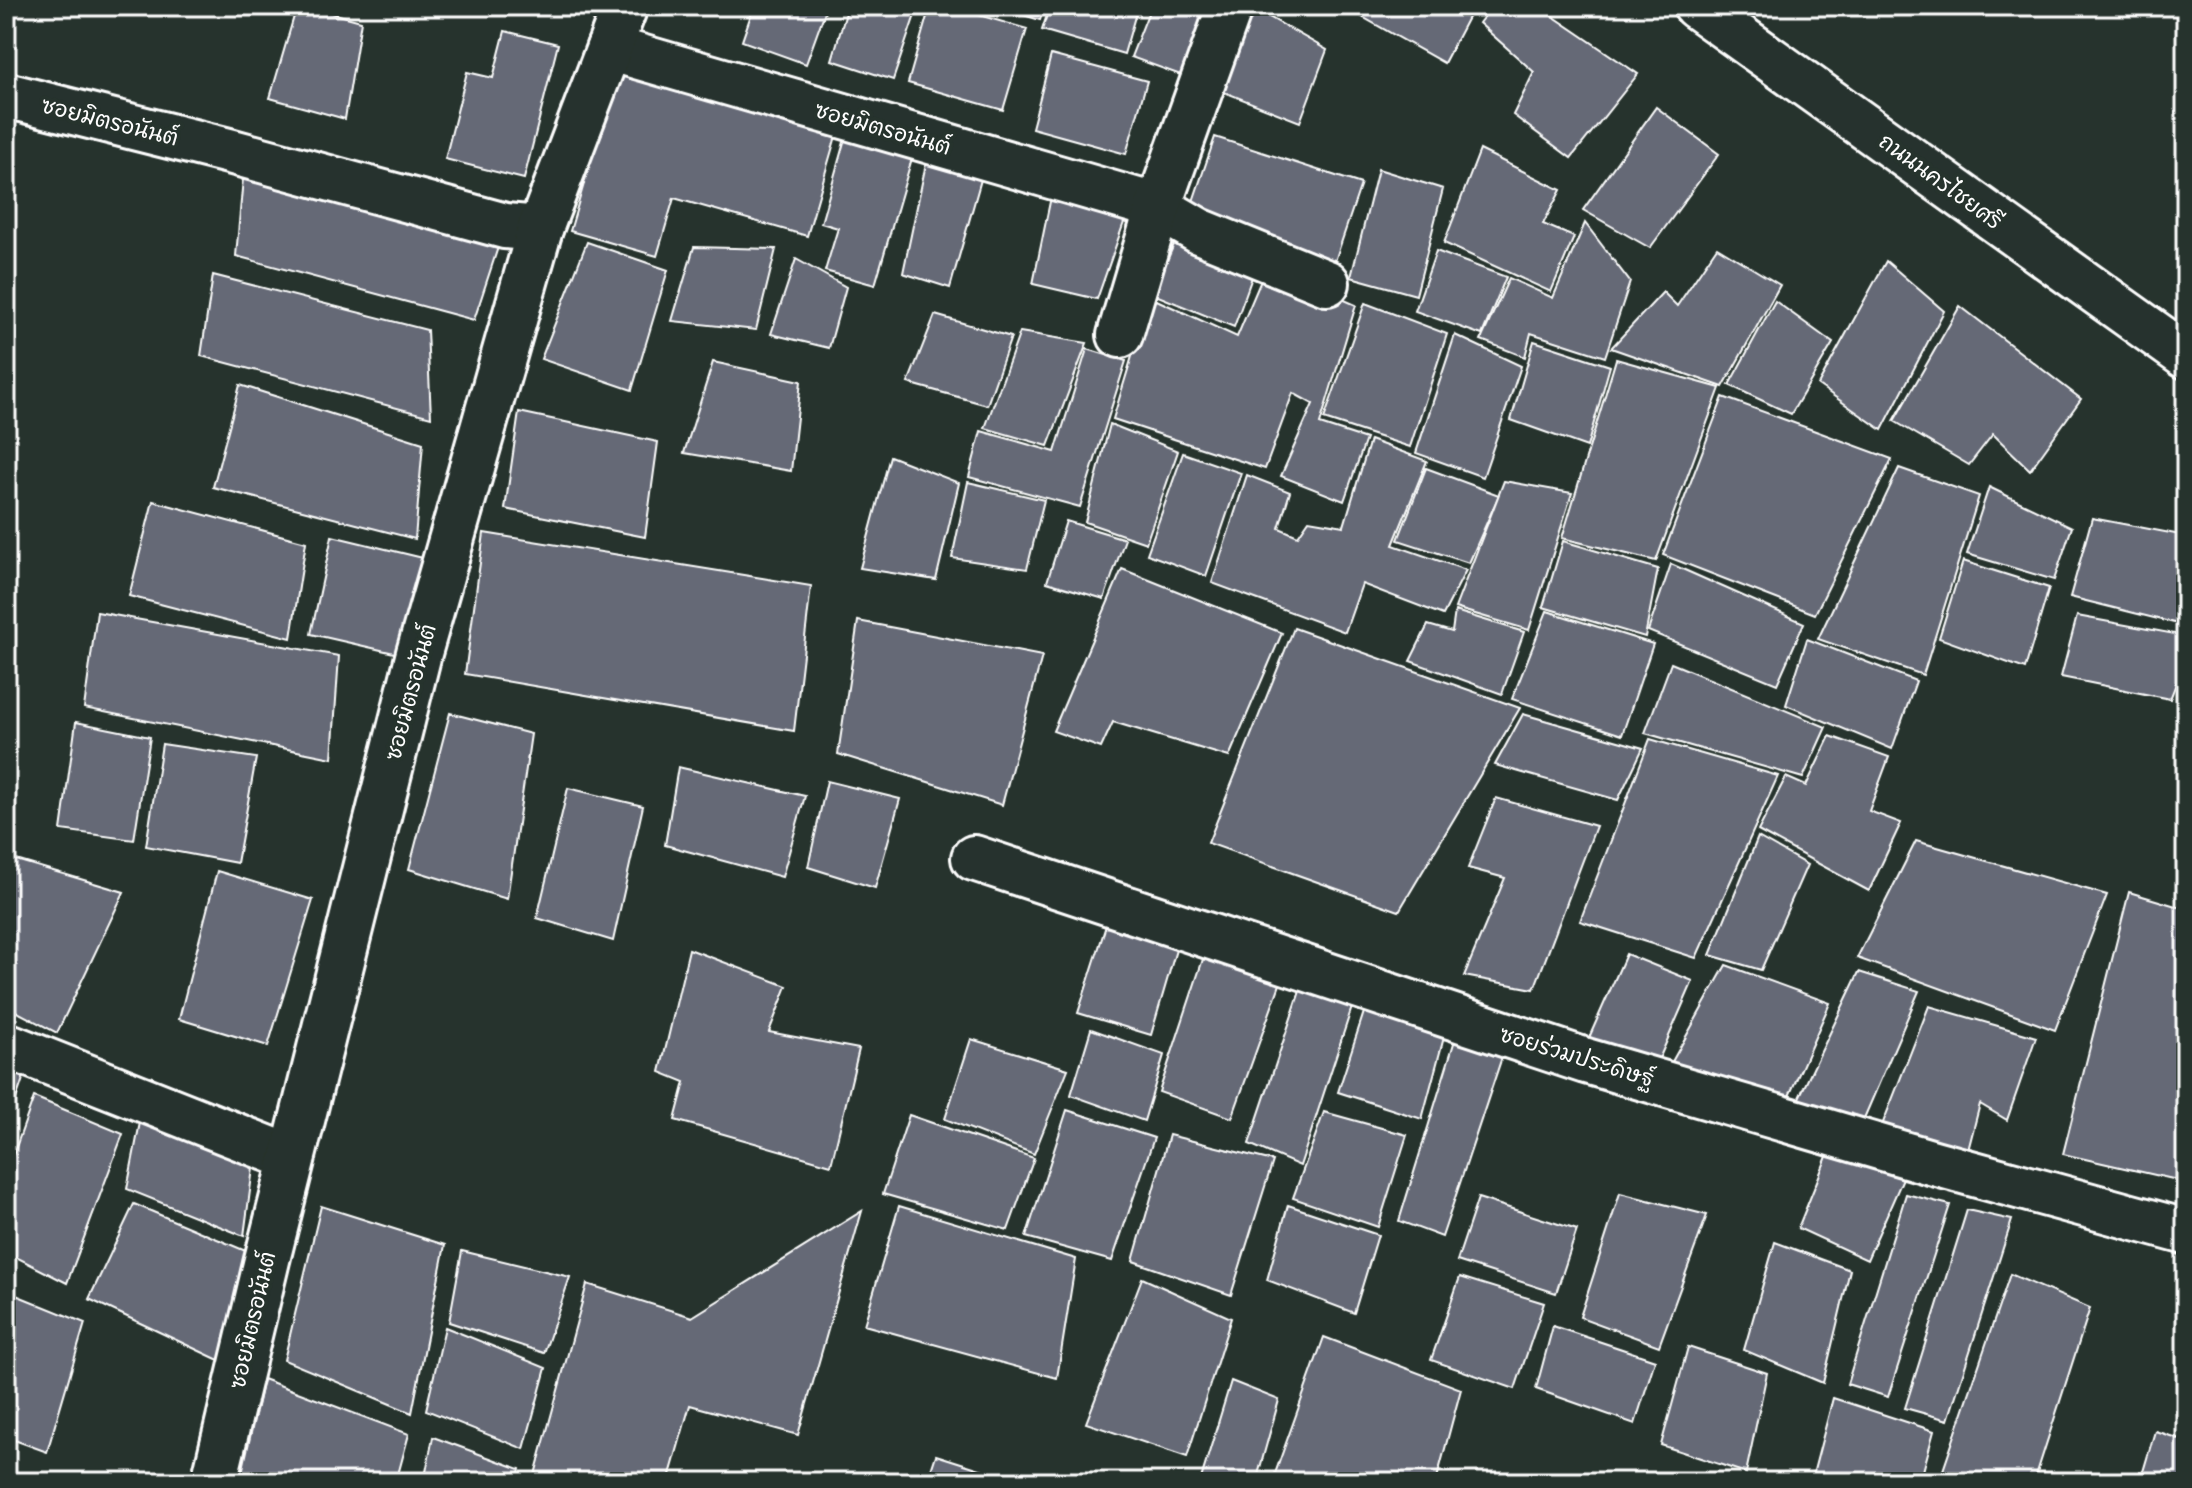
<svg xmlns="http://www.w3.org/2000/svg" width="2192" height="1488" font-family="'Shantell Sans','Playpen Sans Thai',sans-serif">
<style>
.building{fill:#656976;stroke:#fff;stroke-width:2}
.lines{fill:none;stroke-linecap:round;stroke-linejoin:round}
.street-casing{stroke:#fff;stroke-width:50}
.secondary-casing{stroke:#fff;stroke-width:50}
.street{stroke:#26332d;stroke-width:44}
.secondary{stroke:#26332d;stroke-width:44}
.labels{text-anchor:middle;stroke-width:8;stroke-linejoin:round;paint-order:stroke}
.street-label{font-size:22px;fill:#fff;stroke:#26332d}
</style>
<rect width="100%" height="100%" fill="#26332d"/>
<filter id="ink" filterUnits="userSpaceOnUse"><feTurbulence type="fractalNoise" baseFrequency=".0125" numOctaves="2"/><feDisplacementMap in="SourceGraphic" scale="16" xChannelSelector="R" yChannelSelector="G"/><feConvolveMatrix kernelMatrix="1 2 1 2 8 2 1 2 1" color-interpolation-filters="sRGB"/></filter>
<g filter="url(#ink)">
<g class="building">
<path d="M297 6H306L361 21 345 119 270 98Z"/>
<path d="M754 6H827L806 64 742 41Z"/>
<path d="M848 6H918L893 80 832 60Z"/>
<path d="M930 6H948L1027 29 1003 110 908 83Z"/>
<path d="M993 6H1045L1040 20Z"/>
<path d="M1050 6H1138L1124 54 1042 30Z"/>
<path d="M1151 6H1213L1186 77 1131 57Z"/>
<path d="M1250 6 1327 50 1300 122 1219 90Z"/>
<path d="M1343 6H1474L1444 63Z"/>
<path d="M1492 6H1538L1638 74 1571 158 1513 115 1534 72 1479 23Z"/>
<path d="M505 31 558 44 524 179 445 159 467 72 493 78Z"/>
<path d="M1051 55 1147 81 1126 154 1032 128Z"/>
<path d="M617 72 836 136 807 236 674 198 657 256 570 231Z"/>
<path d="M1656 107 1719 154 1650 248 1583 210Z"/>
<path d="M848 128 915 148 875 285 825 271 838 228 821 223Z"/>
<path d="M1215 137 1361 184 1333 267 1187 219Z"/>
<path d="M1480 150 1561 190 1543 224 1574 237 1551 292 1444 243Z"/>
<path d="M928 154 984 169 950 288 903 273Z"/>
<path d="M245 156 505 226 474 320 236 256Z"/>
<path d="M1378 169 1443 189 1416 295 1351 277Z"/>
<path d="M1053 187 1128 211 1097 299 1033 284Z"/>
<path d="M1585 223 1630 282 1605 357 1531 333 1525 357 1481 340 1509 278 1553 298Z"/>
<path d="M1180 230 1256 266 1234 327 1153 294Z"/>
<path d="M587 242 668 270 632 390 541 359Z"/>
<path d="M694 247 776 249 756 330 672 321Z"/>
<path d="M1717 247 1780 285 1723 387 1611 348 1663 292 1677 306Z"/>
<path d="M1436 251 1506 277 1482 335 1415 311Z"/>
<path d="M796 259 846 287 829 348 771 334Z"/>
<path d="M1886 261 1944 311 1882 430 1818 385Z"/>
<path d="M1267 266 1356 305 1320 424 1366 439 1344 501 1281 476 1313 404 1293 393 1265 469 1113 419 1150 297 1237 337Z"/>
<path d="M213 275 427 330 431 417 201 356Z"/>
<path d="M1775 301 1833 343 1791 414 1729 385Z"/>
<path d="M1365 303 1447 334 1410 447 1324 419Z"/>
<path d="M1960 306 2081 399 2030 470 1993 434 1969 465 1894 421Z"/>
<path d="M935 315 1011 337 987 405 908 383Z"/>
<path d="M1020 332 1087 343 1048 446 985 428Z"/>
<path d="M1455 335 1521 366 1483 477 1416 453Z"/>
<path d="M1534 341 1610 366 1587 447 1511 420Z"/>
<path d="M1087 349 1126 361 1080 507 969 477 981 431 1055 452Z"/>
<path d="M1616 359 1720 388 1656 561 1562 538Z"/>
<path d="M713 362 801 381 791 471 684 453Z"/>
<path d="M240 385 423 443 415 539 213 487Z"/>
<path d="M1723 397 1892 459 1815 614 1663 555Z"/>
<path d="M519 412 658 442 645 537 505 509Z"/>
<path d="M1110 424 1178 451 1146 543 1085 522Z"/>
<path d="M1370 440 1427 461 1393 545 1466 570 1443 615 1362 584 1345 632 1212 583 1247 475 1290 492 1279 528 1298 536 1309 520 1344 526Z"/>
<path d="M1183 453 1241 473 1206 576 1147 554Z"/>
<path d="M890 456 959 483 936 580 860 568Z"/>
<path d="M1426 468 1499 495 1469 563 1398 540Z"/>
<path d="M1899 468 1979 496 1923 675 1818 639Z"/>
<path d="M1504 481 1572 493 1529 630 1455 608Z"/>
<path d="M968 482 1044 500 1027 569 952 558Z"/>
<path d="M1989 487 2072 527 2054 580 1967 554Z"/>
<path d="M153 501 306 542 291 638 129 596Z"/>
<path d="M2092 518 2186 536V626L2070 597Z"/>
<path d="M1066 521 1125 539 1104 599 1047 582Z"/>
<path d="M484 533 811 586 794 731 465 674Z"/>
<path d="M332 536 423 558 403 655 311 634Z"/>
<path d="M1563 541 1658 569 1645 637 1543 607Z"/>
<path d="M1963 561 2049 588 2025 669 1939 638Z"/>
<path d="M1671 564 1804 623 1777 684 1648 631Z"/>
<path d="M1122 569 1282 633 1229 757 1113 722 1101 748 1053 731Z"/>
<path d="M1455 611 1524 632 1502 694 1410 661 1428 625 1452 632Z"/>
<path d="M1547 611 1653 644 1622 735 1512 699Z"/>
<path d="M97 612 339 656 332 758 84 708Z"/>
<path d="M2077 616 2186 636V658L2170 699 2061 677Z"/>
<path d="M858 621 1042 656 1002 805 838 754Z"/>
<path d="M1294 628 1520 708 1399 911 1208 843Z"/>
<path d="M1807 639 1916 681 1892 749 1786 705Z"/>
<path d="M1671 663 1826 727 1803 778 1645 733Z"/>
<path d="M450 713 531 734 507 899 409 869Z"/>
<path d="M1523 714 1643 748 1618 800 1495 765Z"/>
<path d="M76 722 150 737 134 840 61 830Z"/>
<path d="M1830 736 1889 757 1869 811 1901 823 1869 891 1758 831 1786 777 1806 786Z"/>
<path d="M1650 739 1778 776 1696 958 1580 921Z"/>
<path d="M162 744 256 758 237 863 146 846Z"/>
<path d="M678 767 805 796 782 877 665 845Z"/>
<path d="M827 781 900 799 875 888 808 867Z"/>
<path d="M568 788 643 806 613 941 537 918Z"/>
<path d="M1496 798 1596 826 1534 989 1464 976 1505 878 1468 868Z"/>
<path d="M1758 837 1807 865 1761 970 1710 955Z"/>
<path d="M1916 841 2107 895 2055 1030 1857 958Z"/>
<path d="M6 857 124 892 57 1033 6 1006Z"/>
<path d="M217 871 313 900 268 1046 179 1019Z"/>
<path d="M2129 892 2186 909V1182L2063 1154Z"/>
<path d="M1109 916 1180 936 1151 1035 1078 1013Z"/>
<path d="M1207 947 1284 973 1232 1118 1159 1092Z"/>
<path d="M689 949 787 986 769 1032 859 1049 831 1165 675 1120 685 1082 660 1072Z"/>
<path d="M1626 954 1693 981 1656 1066 1588 1040Z"/>
<path d="M1726 965 1830 1003 1786 1103 1669 1067Z"/>
<path d="M1859 972 1919 991 1862 1123 1797 1102Z"/>
<path d="M1301 988 1353 1004 1300 1166 1249 1144Z"/>
<path d="M1929 1006 2036 1037 2007 1120 1980 1104 1966 1158 1877 1138Z"/>
<path d="M1365 1009 1447 1026 1422 1119 1338 1092Z"/>
<path d="M1091 1029 1164 1055 1144 1121 1071 1095Z"/>
<path d="M1458 1030 1505 1048 1442 1237 1399 1221Z"/>
<path d="M971 1039 1068 1069 1034 1154 945 1119Z"/>
<path d="M6 1065 25 1073 6 1128Z"/>
<path d="M34 1097 123 1134 67 1283 6 1252V1175Z"/>
<path d="M1067 1110 1154 1138 1112 1261 1026 1237Z"/>
<path d="M142 1112 255 1153 244 1236 127 1189Z"/>
<path d="M1324 1112 1407 1135 1378 1227 1293 1198Z"/>
<path d="M909 1115 1034 1158 1008 1230 883 1194Z"/>
<path d="M1169 1135 1273 1161 1231 1295 1133 1261Z"/>
<path d="M1834 1139 1907 1169 1867 1260 1798 1228Z"/>
<path d="M1620 1193 1707 1215 1659 1346 1580 1317Z"/>
<path d="M1906 1194 1950 1205 1888 1397 1847 1384Z"/>
<path d="M1478 1198 1577 1230 1556 1293 1457 1261Z"/>
<path d="M134 1204 267 1260 240 1370 89 1299Z"/>
<path d="M1288 1205 1378 1235 1354 1313 1267 1280Z"/>
<path d="M321 1206 445 1245 412 1413 284 1360Z"/>
<path d="M899 1206 1076 1259 1057 1378 864 1325Z"/>
<path d="M1967 1210 2012 1220 1948 1420 1905 1408Z"/>
<path d="M862 1211 798 1435 690 1405 668 1482H533L587 1284 692 1317Z"/>
<path d="M1775 1242 1850 1270 1823 1383 1744 1350Z"/>
<path d="M462 1251 570 1277 544 1353 449 1322Z"/>
<path d="M2010 1274 2090 1308 2034 1482H1939Z"/>
<path d="M1460 1277 1544 1303 1515 1389 1431 1360Z"/>
<path d="M1142 1278 1231 1318 1187 1457 1086 1423Z"/>
<path d="M6 1291 85 1323 47 1452 6 1437Z"/>
<path d="M1553 1326 1655 1360 1635 1424 1536 1389Z"/>
<path d="M445 1327 546 1368 524 1449 426 1410Z"/>
<path d="M1324 1337 1461 1389 1436 1482H1272Z"/>
<path d="M1688 1347 1767 1373 1746 1473 1661 1445Z"/>
<path d="M263 1379 409 1434 396 1482H240Z"/>
<path d="M1231 1381 1279 1400 1256 1482H1200Z"/>
<path d="M1833 1398 1934 1431 1920 1482H1811Z"/>
<path d="M2155 1431 2186 1441V1482H2140Z"/>
<path d="M433 1437 520 1469 516 1482H424Z"/>
<path d="M936 1455 1021 1482H927Z"/>
</g>
<g class="lines">
<g class="street-casing">
<g id="street">
<path d="M609 48 1158 207 1199 231 1327 283"/>
<path d="M6 95 229 151 505 226 540 229"/>
<path d="M1120 335 1158 207 1230 6"/>
<path d="M974 858 1586 1061 1934 1163 2186 1232"/>
<path d="M6 1045 292 1158"/>
<path d="M214 1482 267 1260 419 653 540 229 625 6"/>
</g>
</g>
<g class="secondary-casing">
<path id="secondary" d="M1696 6 2186 356"/>
</g>
<use href="#street" class="street"/>
<use href="#secondary" class="secondary"/>
</g>
</g>
<g class="labels">
<g class="street-label">
<text transform="translate(110 121) rotate(14)" y="8">ซอยมิตรอนันต์</text>
<text transform="translate(883 128) rotate(16)" y="8">ซอยมิตรอนันต์</text>
<text transform="translate(1941 181) rotate(36)" y="8">ถนนนครไชยศรี</text>
<text transform="translate(410 692) rotate(-75)" y="8">ซอยมิตรอนันต์</text>
<text transform="translate(1577 1056) rotate(17)" y="8">ซอยร่วมประดิษฐ์</text>
<text transform="translate(252 1320) rotate(-77)" y="8">ซอยมิตรอนันต์</text>
</g>
</g>
<rect width="2192" height="1488" fill="none" stroke="#26332d" stroke-width="32"/>
<rect x="16" y="16" width="2160" height="1456" fill="none" stroke="#fff" stroke-width="3" filter="url(#ink)"/>
</svg>
